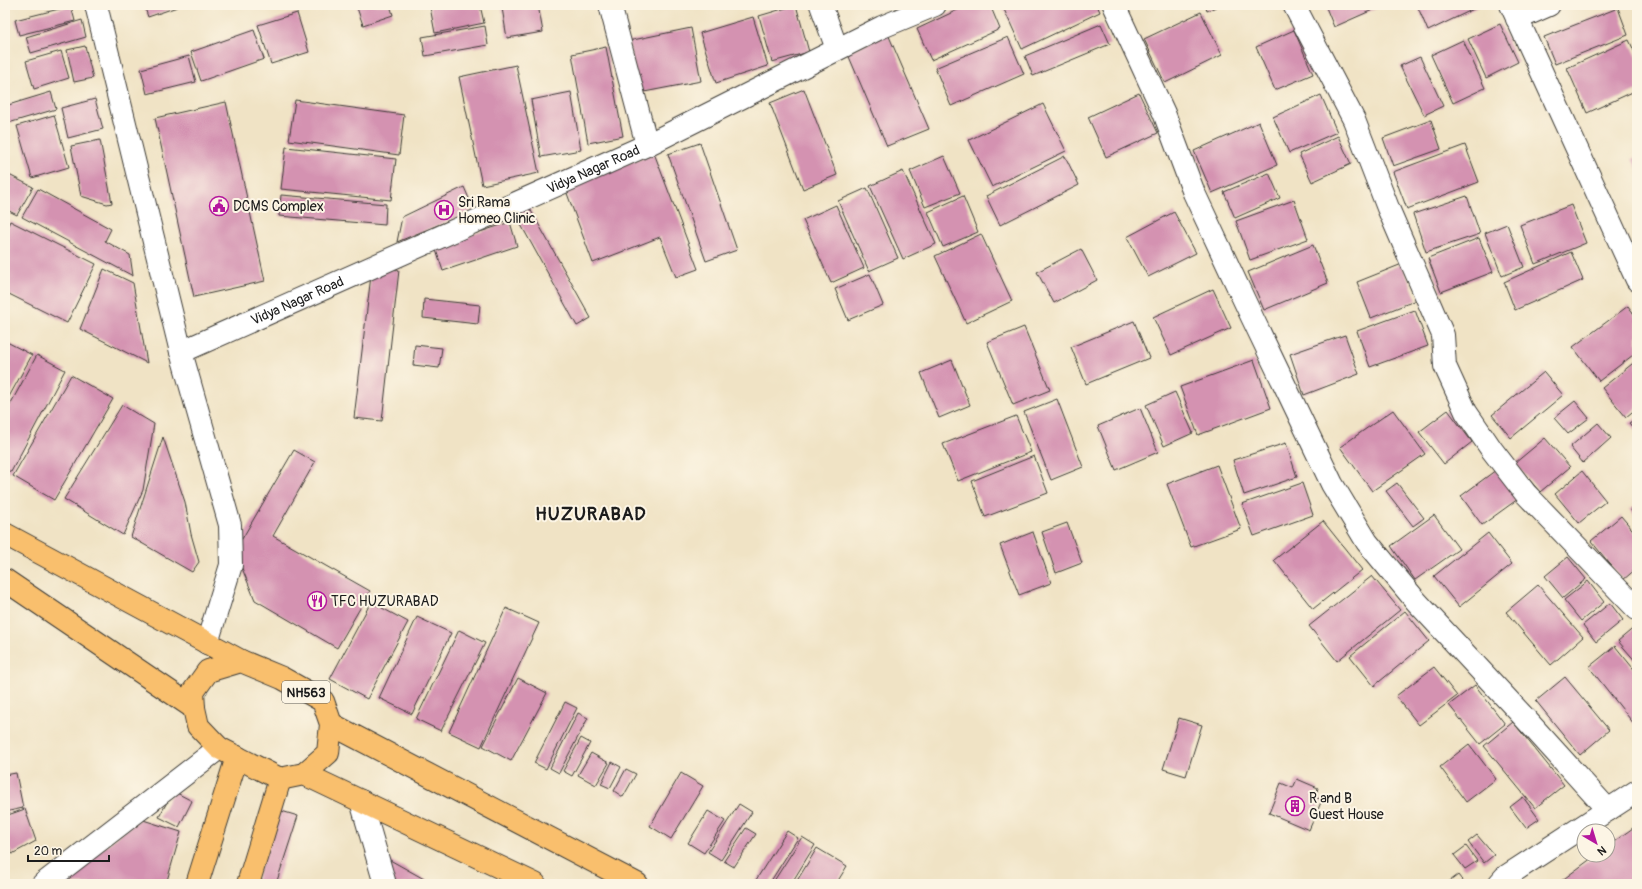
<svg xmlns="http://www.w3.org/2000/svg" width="1642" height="889" font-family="Pangolin,sans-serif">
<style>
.building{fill:#d492b1}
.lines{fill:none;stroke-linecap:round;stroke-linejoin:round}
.minor-casing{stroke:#3c3a35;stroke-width:24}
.major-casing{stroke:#3c3a35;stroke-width:24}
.highway-casing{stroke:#3c3a35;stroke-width:24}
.minor{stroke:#fff;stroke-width:22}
.major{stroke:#f9bf6d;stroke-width:22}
.highway{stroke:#f9bf6d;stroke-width:22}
.labels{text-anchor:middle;stroke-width:4;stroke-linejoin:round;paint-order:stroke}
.shield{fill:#fcf5e5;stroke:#5f5d58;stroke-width:1}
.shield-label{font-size:13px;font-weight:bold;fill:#1c1c1c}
.street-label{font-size:14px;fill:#1c1c1c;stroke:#fcf5e5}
.poi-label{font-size:14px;fill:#1c1c1c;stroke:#fcf5e5;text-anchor:start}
.district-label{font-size:18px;font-weight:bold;letter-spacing:1px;fill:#1c1c1c;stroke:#fcf5e5}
</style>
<rect width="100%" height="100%" fill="#fcf5e5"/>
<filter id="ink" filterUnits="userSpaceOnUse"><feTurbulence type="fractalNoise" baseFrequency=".025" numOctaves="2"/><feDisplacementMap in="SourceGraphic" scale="8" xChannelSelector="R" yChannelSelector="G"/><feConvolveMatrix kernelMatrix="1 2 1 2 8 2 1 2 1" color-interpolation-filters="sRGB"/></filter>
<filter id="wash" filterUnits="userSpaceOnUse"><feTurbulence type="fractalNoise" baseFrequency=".012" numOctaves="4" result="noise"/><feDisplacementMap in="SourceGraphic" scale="16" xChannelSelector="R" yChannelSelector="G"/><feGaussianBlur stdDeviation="0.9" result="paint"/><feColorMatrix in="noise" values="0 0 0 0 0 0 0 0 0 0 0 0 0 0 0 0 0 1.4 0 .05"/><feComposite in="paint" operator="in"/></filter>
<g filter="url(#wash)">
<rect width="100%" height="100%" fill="#f0e3c5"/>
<g id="blocks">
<g class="building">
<path d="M144 5H183L148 17Z"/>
<path d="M356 5H390L393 15 363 25Z"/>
<path d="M442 5H480L484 23 435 33 430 7Z"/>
<path d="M518 5H538L543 32 507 38 502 8Z"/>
<path d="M796 5 809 52 772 62 759 16Z"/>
<path d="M968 5H990L1000 29 931 60 917 29Z"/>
<path d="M1002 5H1097L1100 12 1022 49Z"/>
<path d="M1205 5H1220L1207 11Z"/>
<path d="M1325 5H1376L1377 8 1334 27Z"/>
<path d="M1417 5H1482L1428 31Z"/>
<path d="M71 6 75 21 19 35 15 20Z"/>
<path d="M1618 8 1628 35 1555 64 1544 37Z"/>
<path d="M1201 12 1222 55 1165 83 1144 39Z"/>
<path d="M297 13 309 52 271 64 258 25Z"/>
<path d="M753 17 768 66 716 83 700 33Z"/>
<path d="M82 20 86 37 31 53 26 37Z"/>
<path d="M1101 24 1110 44 1033 76 1025 56Z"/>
<path d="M1500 24 1518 62 1486 78 1468 39Z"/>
<path d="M485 26 488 45 425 56 422 37Z"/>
<path d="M691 28 701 81 639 93 628 41Z"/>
<path d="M254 30 264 59 201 81 191 52Z"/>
<path d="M1294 30 1313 74 1275 90 1256 47Z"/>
<path d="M888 34 929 129 887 146 847 52Z"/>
<path d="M1008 37 1024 74 951 106 935 68Z"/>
<path d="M1463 40 1485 88 1453 103 1431 55Z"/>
<path d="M1629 40 1637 57V90L1587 113 1567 68Z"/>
<path d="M85 46 93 78 74 82 67 50Z"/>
<path d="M606 47 623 136 588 143 572 54Z"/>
<path d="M61 51 69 78 34 89 26 61Z"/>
<path d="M189 56 196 82 147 94 141 69Z"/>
<path d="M1420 57 1443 106 1424 115 1400 66Z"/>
<path d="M516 65 539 173 482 185 459 77Z"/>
<path d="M804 89 837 175 803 189 770 103Z"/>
<path d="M51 92 56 109 5 124V106Z"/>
<path d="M571 92 581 150 541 157 531 100Z"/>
<path d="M1139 93 1158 133 1106 157 1088 117Z"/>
<path d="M1321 95 1337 132 1289 153 1273 117Z"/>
<path d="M95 99 103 129 68 138 61 108Z"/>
<path d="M295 100 404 115 399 155 289 140Z"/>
<path d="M226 102 265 281 194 297 155 118Z"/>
<path d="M1043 104 1066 151 992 187 969 140Z"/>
<path d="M54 115 69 167 32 178 17 126Z"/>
<path d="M1431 120 1441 149 1393 166 1383 138Z"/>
<path d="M1259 122 1277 165 1212 193 1194 151Z"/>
<path d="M1338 136 1351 164 1312 182 1299 154Z"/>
<path d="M100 140 112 203 107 204 81 196 71 146Z"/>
<path d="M700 143 737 250 706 261 668 154Z"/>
<path d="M1465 145 1479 182 1407 209 1393 172Z"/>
<path d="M286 147 396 159 391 200 281 189Z"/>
<path d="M654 153 698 269 676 277 660 237 593 263 565 188Z"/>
<path d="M944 156 960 193 925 207 910 171Z"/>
<path d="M1065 156 1079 185 1000 225 986 196Z"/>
<path d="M1637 156V169L1632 159Z"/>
<path d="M903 171 936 244 903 259 870 186Z"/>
<path d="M5 173 33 187 17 215 5 209Z"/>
<path d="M1269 173 1280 198 1235 218 1224 192Z"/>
<path d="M464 187 474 210 397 242 402 217Z"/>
<path d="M867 188 898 258 869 271 838 201Z"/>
<path d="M38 189 111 229 105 241 130 255 133 276 22 217Z"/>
<path d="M281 195 386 204 385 225 279 216Z"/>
<path d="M963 196 978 232 943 247 928 212Z"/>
<path d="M1467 196 1480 234 1426 252 1413 214Z"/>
<path d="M1294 200 1308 239 1250 260 1236 221Z"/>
<path d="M836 205 864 268 831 283 803 220Z"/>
<path d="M1571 205 1586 243 1535 264 1520 225Z"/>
<path d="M529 207 591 318 577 326 515 214Z"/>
<path d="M1174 212 1196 253 1148 277 1127 237Z"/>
<path d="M10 221 96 264 67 323 5 292V232Z"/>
<path d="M510 222 517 246 443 271 435 247Z"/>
<path d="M1507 224 1524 267 1502 276 1485 233Z"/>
<path d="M981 234 1012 301 966 323 935 256Z"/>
<path d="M1479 238 1493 272 1441 292 1428 258Z"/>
<path d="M1313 245 1328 283 1264 310 1248 272Z"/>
<path d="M1081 249 1097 280 1054 303 1037 272Z"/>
<path d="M1571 252 1583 280 1515 310 1504 282Z"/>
<path d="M1402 264 1417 300 1371 318 1357 282Z"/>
<path d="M372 267 399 270 382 421 354 418Z"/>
<path d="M104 269 133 283 147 363 80 329Z"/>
<path d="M870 274 883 305 848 320 835 289Z"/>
<path d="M1213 289 1231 328 1171 355 1153 317Z"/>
<path d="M424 299 480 305 478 324 423 318Z"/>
<path d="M1628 306 1637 318V352L1599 381 1573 347Z"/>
<path d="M1415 310 1428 346 1370 367 1357 331Z"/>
<path d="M1134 321 1149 358 1086 384 1071 347Z"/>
<path d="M1024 327 1050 390 1013 405 987 342Z"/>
<path d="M1345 335 1359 374 1304 395 1290 354Z"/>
<path d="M5 341 32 355 5 404Z"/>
<path d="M415 345 442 348 439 368 413 365Z"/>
<path d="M37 355 65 370 11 472 5 469V414Z"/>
<path d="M952 360 970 405 939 418 921 373Z"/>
<path d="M1254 360 1271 408 1198 435 1180 387Z"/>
<path d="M1637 360V408L1626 417 1602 388Z"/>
<path d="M1544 372 1563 395 1511 438 1492 415Z"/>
<path d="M71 375 113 399 54 500 13 476Z"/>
<path d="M1175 392 1193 433 1164 446 1146 405Z"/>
<path d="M1057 399 1083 467 1051 480 1024 412Z"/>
<path d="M1575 401 1589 418 1568 434 1554 418Z"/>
<path d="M122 405 154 424 143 490 123 535 64 499Z"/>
<path d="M1140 408 1158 452 1116 470 1098 426Z"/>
<path d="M1393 410 1425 454 1372 491 1340 447Z"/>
<path d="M1448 410 1472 442 1444 464 1419 432Z"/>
<path d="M1016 416 1031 452 958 481 943 444Z"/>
<path d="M1637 418V433L1629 423Z"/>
<path d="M1598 423 1611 438 1583 463 1570 447Z"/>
<path d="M163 437 185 502 191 534 199 562 192 572 131 537Z"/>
<path d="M1545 438 1570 467 1540 492 1515 463Z"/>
<path d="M1286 443 1297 477 1244 495 1233 460Z"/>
<path d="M294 450 315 462 273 536 370 591 337 648 255 600 235 551Z"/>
<path d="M1034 456 1048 493 985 517 972 481Z"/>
<path d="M1217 465 1241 529 1191 547 1167 484Z"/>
<path d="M1496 470 1518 499 1482 525 1461 496Z"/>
<path d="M1582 471 1606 501 1579 523 1555 494Z"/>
<path d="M1302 483 1313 515 1254 536 1242 504Z"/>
<path d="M1397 483 1424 518 1413 526 1386 491Z"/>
<path d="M1637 504V518L1630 509Z"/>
<path d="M1434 515 1459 549 1415 580 1391 546Z"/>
<path d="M1621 516 1637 535V568L1623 580 1591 541Z"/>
<path d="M1323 521 1362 570 1313 609 1274 560Z"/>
<path d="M1067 523 1082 563 1056 573 1042 532Z"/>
<path d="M1033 532 1051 583 1019 595 1000 545Z"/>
<path d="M1488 533 1512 564 1459 607 1434 576Z"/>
<path d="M1568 557 1586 579 1563 598 1545 576Z"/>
<path d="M1372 576 1400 610 1337 661 1309 626Z"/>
<path d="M1588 581 1604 602 1581 621 1564 600Z"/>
<path d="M1538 585 1583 637 1551 665 1506 612Z"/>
<path d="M371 602 408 622 367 699 330 679Z"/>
<path d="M1610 603 1623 620 1596 642 1583 625Z"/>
<path d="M506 608 539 623 481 747 449 732Z"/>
<path d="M1405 611 1429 641 1374 686 1350 656Z"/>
<path d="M417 617 451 633 412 714 379 698Z"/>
<path d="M1636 626 1637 628V663L1618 641Z"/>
<path d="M459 630 485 643 441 731 416 719Z"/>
<path d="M1615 646 1637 673V721L1634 724 1589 667Z"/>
<path d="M1434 667 1457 696 1419 725 1396 696Z"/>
<path d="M1565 677 1609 730 1580 755 1536 701Z"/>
<path d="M518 678 547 693 511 761 483 746Z"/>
<path d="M1475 685 1505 724 1480 744 1449 705Z"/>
<path d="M565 702 577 708 546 769 534 763Z"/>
<path d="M578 713 588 718 559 773 550 768Z"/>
<path d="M1179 718 1202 725 1186 776 1163 769Z"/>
<path d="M1513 722 1564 785 1535 808 1484 746Z"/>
<path d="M581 738 590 743 572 776 563 771Z"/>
<path d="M1469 744 1496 779 1466 802 1440 767Z"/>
<path d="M591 753 609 763 596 785 578 775Z"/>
<path d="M612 762 621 767 610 788 601 784Z"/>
<path d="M626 769 636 774 623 797 614 791Z"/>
<path d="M16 773 23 808 5 812V775Z"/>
<path d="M681 773 703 786 671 839 650 826Z"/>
<path d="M1297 779 1318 788 1315 797 1322 800 1309 830 1269 813 1281 783 1293 788Z"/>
<path d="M173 791 192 801 179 827 159 817Z"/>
<path d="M1523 797 1539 819 1526 828 1510 807Z"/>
<path d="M739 804 752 812 721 860 708 852Z"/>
<path d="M25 809 36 841 12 854 5 840V816Z"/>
<path d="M278 810 298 816 276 884H255Z"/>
<path d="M708 811 725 821 704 853 688 843Z"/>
<path d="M140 819 181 832 166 884H58Z"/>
<path d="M1637 825V884H1557L1596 855H1608V846Z"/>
<path d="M746 828 756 834 734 867 724 861Z"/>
<path d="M787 831 798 838 769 884H756L754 883Z"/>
<path d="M1477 835 1494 855 1484 863 1468 842Z"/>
<path d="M802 837 815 845 791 884H772Z"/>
<path d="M1466 846 1477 861 1465 869 1454 855Z"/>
<path d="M817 848 847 866 836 884H795Z"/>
<path d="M390 860 433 884H388L379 879Z"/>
<path d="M1458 875 1465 884H1446Z"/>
</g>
</g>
</g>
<g filter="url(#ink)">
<use href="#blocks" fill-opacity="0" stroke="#3c3a35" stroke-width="1"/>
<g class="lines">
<g class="minor-casing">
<g id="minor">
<path d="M96 5 181 352 230 525 231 565 207 643"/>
<path d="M610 5 647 145"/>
<path d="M821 5 837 49"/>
<path d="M1114 5 1164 113 1194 193 1252 317 1332 484 1367 542 1416 601 1522 715 1608 810"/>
<path d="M1294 5 1354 120 1388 208 1443 335 1445 366 1466 412 1492 450 1526 494 1637 609"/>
<path d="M1511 5 1637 280"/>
<path d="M1517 19 1549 5"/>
<path id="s1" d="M181 352 647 145 882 27 935 5"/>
<path d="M361 801 385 884"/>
<path d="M43 884 219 748"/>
<path d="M1499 884 1505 877 1637 791"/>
</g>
</g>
<g class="major-casing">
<g id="major">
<path d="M197 884 237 757"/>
<path d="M248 884 280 779"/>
</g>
</g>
<g class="highway-casing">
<g id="highway">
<path d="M5 534 241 661"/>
<path d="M5 580 194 708"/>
<path d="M241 661 282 678 323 701 331 724 328 753 304 774 280 779 219 748 198 726 194 708 193 692 208 671Z"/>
<path d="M331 724 637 884"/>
<path d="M304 774 535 884"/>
</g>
</g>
<use href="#minor" class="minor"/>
<use href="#major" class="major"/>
<use href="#highway" class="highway"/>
</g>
</g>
<defs>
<g id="civic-ring" transform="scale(1)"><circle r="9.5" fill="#fcf5e5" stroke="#b5179e" stroke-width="1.5"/><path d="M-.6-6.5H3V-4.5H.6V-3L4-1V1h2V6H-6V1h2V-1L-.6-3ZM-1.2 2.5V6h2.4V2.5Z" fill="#b5179e"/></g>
<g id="hospital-ring" transform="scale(1)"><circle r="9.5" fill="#fcf5e5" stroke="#b5179e" stroke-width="1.5"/><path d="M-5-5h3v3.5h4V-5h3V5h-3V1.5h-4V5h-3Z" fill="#b5179e"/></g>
<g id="restaurant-ring" transform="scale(1)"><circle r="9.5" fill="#fcf5e5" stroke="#b5179e" stroke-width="1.5"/><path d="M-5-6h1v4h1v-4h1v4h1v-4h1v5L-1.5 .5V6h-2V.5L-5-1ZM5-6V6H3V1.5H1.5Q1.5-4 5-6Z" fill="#b5179e"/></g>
<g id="building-ring" transform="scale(1)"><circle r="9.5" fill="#fcf5e5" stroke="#b5179e" stroke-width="1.5"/><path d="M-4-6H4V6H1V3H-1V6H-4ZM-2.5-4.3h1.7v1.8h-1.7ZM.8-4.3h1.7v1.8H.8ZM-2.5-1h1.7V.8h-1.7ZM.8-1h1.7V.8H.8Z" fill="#b5179e"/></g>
</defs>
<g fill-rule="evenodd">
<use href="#civic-ring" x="219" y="206"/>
<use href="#hospital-ring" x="444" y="210"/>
<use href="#restaurant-ring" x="317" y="601"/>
<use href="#building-ring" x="1295" y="806"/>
</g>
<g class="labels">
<rect class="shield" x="282" y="681" width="48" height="22" rx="3"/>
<g class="shield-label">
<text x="306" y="697">NH563</text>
</g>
<g class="street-label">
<text dy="5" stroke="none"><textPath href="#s1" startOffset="451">Vidya Nagar Road</textPath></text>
<text dy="5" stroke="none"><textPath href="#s1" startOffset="127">Vidya Nagar Road</textPath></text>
</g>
<g class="poi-label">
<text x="458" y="207">Sri Rama<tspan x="458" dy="16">Homeo Clinic</tspan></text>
<text x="233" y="211">DCMS Complex</text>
<text x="331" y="606">TFC HUZURABAD</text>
<text x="1309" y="803">R and B<tspan x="1309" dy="16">Guest House</tspan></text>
</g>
<g class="district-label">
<text x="591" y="520">HUZURABAD</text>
</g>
</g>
<rect width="1642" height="889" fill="none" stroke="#fcf5e5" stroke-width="20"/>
<g transform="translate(1596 843) rotate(142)"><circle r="19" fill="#fcf5e5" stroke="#a29e95"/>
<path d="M0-3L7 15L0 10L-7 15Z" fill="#b5179e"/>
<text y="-6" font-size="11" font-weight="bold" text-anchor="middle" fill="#1c1c1c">N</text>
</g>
<path d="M28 855v6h81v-6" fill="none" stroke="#1c1c1c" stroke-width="2"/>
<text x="34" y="855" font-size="12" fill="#1c1c1c" stroke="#fcf5e5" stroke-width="3" paint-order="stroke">20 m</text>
</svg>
